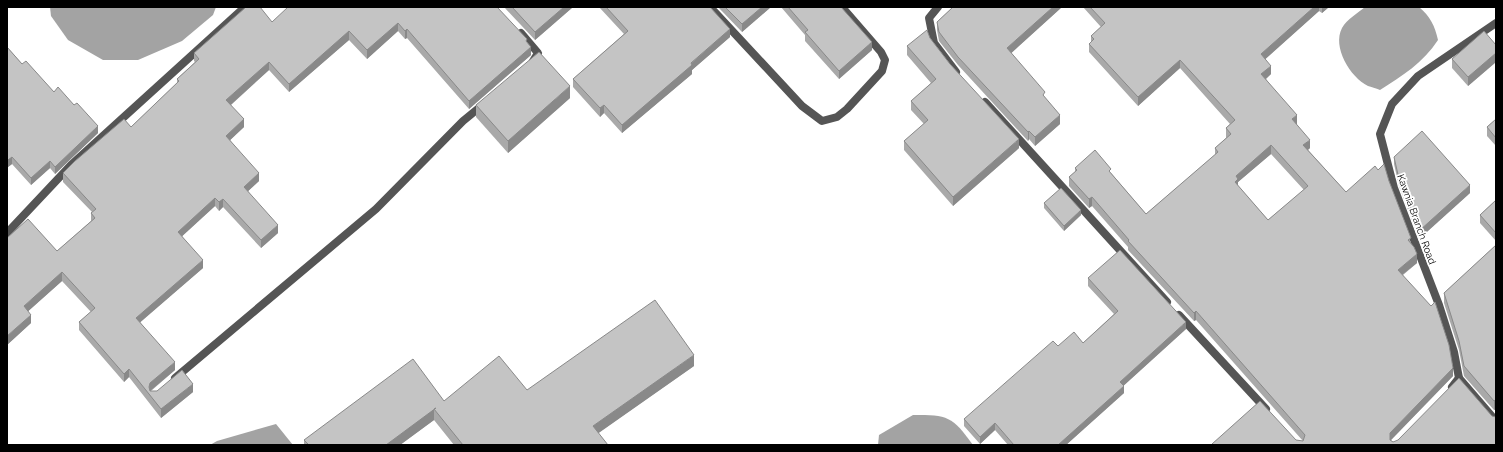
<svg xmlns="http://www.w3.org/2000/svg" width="1503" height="452" font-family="Raleway,sans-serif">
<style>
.water{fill:#a3a3a3}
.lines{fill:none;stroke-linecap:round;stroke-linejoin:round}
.street{stroke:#555;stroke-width:8}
.wall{fill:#a9a9a9;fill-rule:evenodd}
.shaded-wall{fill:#898989}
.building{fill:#c4c4c4;stroke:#898989;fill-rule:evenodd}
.labels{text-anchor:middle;stroke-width:3.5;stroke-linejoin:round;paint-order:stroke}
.street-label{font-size:10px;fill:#000;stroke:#fff}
</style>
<rect width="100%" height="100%" fill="#fff"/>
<g class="water">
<path d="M50 7H216L213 15 182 41 138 60H103L68 40 51 16Z"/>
<path d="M1365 7H1419C1430 16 1435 26 1438 40 1423 63 1402 76 1380 90 1376 88 1371 87 1368 86 1350 77 1332 47 1342 28 1347 19 1358 13 1365 7Z"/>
<path d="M913 415C948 415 952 416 973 445H878L879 435Z"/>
<path d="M276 424 293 445H210L217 441Z"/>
</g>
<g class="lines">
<g class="street">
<path d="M710 7 802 106 822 121 837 117 847 109 882 71 885 60 881 52 842 7"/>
<path d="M938 7 929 18 934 43 956 72"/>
<path d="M521 33 538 53 533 61"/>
<path d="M985 102 1167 302"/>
<path d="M7 233 71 165 245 7"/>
<path d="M1179 315 1266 409"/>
<path d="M175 378 376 209 463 121 485 103"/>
<path d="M1459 378 1496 421"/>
<path d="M1452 387 1459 378 1454 352 1439 305 1394 188 1380 134 1392 104 1418 76 1496 23"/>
</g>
</g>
<g class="wall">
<path d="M497 7 527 43 531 55 469 109 407 38 405 39 398 31 367 59 349 40 289 92 269 70 231 105 244 127 230 140 259 181 248 191 278 233 261 248 223 207 219 211 215 206 182 236 203 268 140 322 175 370 151 391 193 392 161 418 129 377 124 382 79 330V322L91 312 62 281 28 311 31 323 7 345 57 251 91 221V213L92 212 63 182V173L131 127 177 83V79L195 62 194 61V53L272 22Z"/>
<path d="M504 7H573L535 40Z"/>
<path d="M599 7H710L730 37 692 70V74L622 133 604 113 600 117 573 87V79L624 34Z"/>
<path d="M718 7H771L742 32Z"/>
<path d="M781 7H841L872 50 839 79 805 41V35Z"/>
<path d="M953 7H1062L1011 53 1045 98 1060 124 1035 146 1029 139 1028 141 958 65 939 41 937 30V22Z"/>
<path d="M1083 7H1329L1322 13 1319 11 1265 59 1271 74 1266 79 1297 124H1296L1310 148 1308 150 1346 192 1389 181 1411 243 1417 263 1403 275 1453 376 1391 440 1393 442 1496 445H1212V444L1296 440 1303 441 1196 320 1194 321 1128 250V247L1092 206 1089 208 1069 186V177L1075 172V168L1111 173 1146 214 1215 155V148L1226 138V128L1230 124 1180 68 1138 106 1089 52V44L1091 42V36L1101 27ZM1271 154 1304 190 1268 220 1238 186V182Z"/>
<path d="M930 38 950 64 1019 148 953 206 904 150V141L924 124 911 110V101L931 83 907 55V46Z"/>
<path d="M1496 45V62L1468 86 1452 68V59Z"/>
<path d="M7 47 22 64 54 92 98 133 55 174 50 168 31 185 12 164 8 167 7 165Z"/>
<path d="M570 98 508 153 476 117V105Z"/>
<path d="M1496 119V146L1487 136V127Z"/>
<path d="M1394 157 1470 193 1419 239 1399 186 1394 164Z"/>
<path d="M1496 200V241L1480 223V215Z"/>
<path d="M1044 203 1081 215 1064 231 1044 208Z"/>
<path d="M1496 245V409L1494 410 1464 376 1459 350 1444 303V293Z"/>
<path d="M1088 278 1186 329 1123 386 1124 393 1066 445H1008L995 430 980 444 964 426V419L1058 346 1083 343 1114 314 1088 286Z"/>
<path d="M694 366 598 433 608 445H454L434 420 400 445H304V440L444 401 527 390Z"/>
</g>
<g class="shaded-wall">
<path d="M564 7H573L535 40V32Z"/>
<path d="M762 7H771L742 32V24Z"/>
<path d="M1053 7H1062L1007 57V48Z"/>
<path d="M1314 7H1319V11L1261 63V54Z"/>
<path d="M1322 7H1329L1322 13Z"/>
<path d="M398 23V31L367 59V50Z"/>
<path d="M407 29V38L405 39V31Z"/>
<path d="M730 29V37L692 70V74L622 133V125Z"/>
<path d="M349 31V40L289 92V84Z"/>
<path d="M872 42V50L839 79V71Z"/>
<path d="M531 47V55L469 109V101Z"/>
<path d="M1496 53V62L1468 86V77Z"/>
<path d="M1180 60V68L1138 106V97Z"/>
<path d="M269 62V70L226 109V100Z"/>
<path d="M1271 66V74L1261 83V74Z"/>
<path d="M570 86V98L508 153V141Z"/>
<path d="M604 105V113L600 117V108Z"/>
<path d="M1060 115V124L1035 146V137Z"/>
<path d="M1297 115V124L1292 128V119Z"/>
<path d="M244 119V127L226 144V136Z"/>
<path d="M98 126V133L55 174V167Z"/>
<path d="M1029 131V139L1028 141V132Z"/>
<path d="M1019 139V148L953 206V197Z"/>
<path d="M1310 140V148L1303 154V145Z"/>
<path d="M1271 145V154L1238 182V187L1235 182 1236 176Z"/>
<path d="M12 157V164L8 167V160Z"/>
<path d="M50 161V168L31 185V178Z"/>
<path d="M259 173V181L244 195V187Z"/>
<path d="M1470 185V193L1419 239V231Z"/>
<path d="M1092 197V206L1089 208V199Z"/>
<path d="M215 198V206L178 240V232Z"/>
<path d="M223 199V207L219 211V202Z"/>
<path d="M1081 210V215L1064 231V226Z"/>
<path d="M278 225V233L261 248V240Z"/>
<path d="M1417 254V263L1398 278V270Z"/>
<path d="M203 260V268L136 326V318Z"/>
<path d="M62 272V281L24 315V306Z"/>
<path d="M1196 311V320L1194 321V313Z"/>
<path d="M31 315V323L7 345V336Z"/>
<path d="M1186 322V329L1120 389V382Z"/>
<path d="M694 355V366L593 437V426Z"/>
<path d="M175 362V370L150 391 149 387 150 383Z"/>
<path d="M1453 368V376L1390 441V433Z"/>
<path d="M129 369V377L124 382V374Z"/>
<path d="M193 384V392L161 418V409Z"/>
<path d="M1124 386V393L1066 445H1058Z"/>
<path d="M1496 399V409L1494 410V401Z"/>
<path d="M434 409V420L400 445H386Z"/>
<path d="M995 423V430L980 444V437Z"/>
</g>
<g class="building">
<path d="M246 7H260L272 22 288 7H497L527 39 526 41 531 47 469 101 407 29 405 31 398 23 367 50 349 31 289 84 269 62 226 100 244 119 226 136 259 173 244 187 278 225 261 240 223 199 219 202 215 198 178 232 203 260 136 318 175 362 150 383 149 387 150 391H157L182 370 193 384 161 409 129 369 124 374 79 322 95 308 62 272 24 306 31 315 7 336V238L28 219 57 251 95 218 91 213 96 209 63 173 75 161 124 119 131 127 179 81 177 79 199 59 194 53Z"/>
<path d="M512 7H564L535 32Z"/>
<path d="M606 7H710L730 29 691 63 692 65 622 125 604 105 600 108 573 79 628 31Z"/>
<path d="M725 7H762L742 24Z"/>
<path d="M788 7H841L872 42 839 71 805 32 808 30Z"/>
<path d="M953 7H1053L1007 48 1045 92 1043 95 1060 115 1035 137 1029 131 1028 132 958 57 939 32 937 22Z"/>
<path d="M1090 7H1314L1261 54 1271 66 1261 74 1297 115 1292 119 1310 140 1303 145 1346 192 1375 166 1378 170 1384 164 1389 181 1411 238 1408 240 1414 247 1417 254 1398 270 1431 306 1435 302 1449 345 1453 368 1390 433V440L1393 442 1398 440 1459 378 1492 416 1496 417V445H1213L1212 444 1260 401 1296 440 1303 441 1305 435 1196 311 1194 313 1128 241 1129 240 1092 197 1089 199 1069 177 1077 170 1075 168 1095 150 1111 169 1109 171 1146 214 1218 152 1215 148 1231 134 1226 128 1235 120 1180 60 1138 97 1089 44 1094 39 1091 36 1105 23ZM1271 145 1308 186 1268 220 1235 182 1238 179 1236 176Z"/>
<path d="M927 30 930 38 950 64 1019 139 953 197 904 141 928 120 911 101 936 79 907 46Z"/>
<path d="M1484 31 1496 45V53L1468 77 1452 59Z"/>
<path d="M7 47 22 64 26 61 54 92 58 87 74 105 77 103 98 126 55 167 50 161 31 178 12 157 8 160 7 158Z"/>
<path d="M539 52 570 86 508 141 476 105Z"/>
<path d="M1496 119V138L1487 127Z"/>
<path d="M1422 131 1470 185 1419 231 1399 179 1394 157Z"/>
<path d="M1061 188 1081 210 1064 226 1044 203Z"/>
<path d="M1496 200V233L1480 215Z"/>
<path d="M1496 245V399L1494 401 1464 366 1459 341 1444 293Z"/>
<path d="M1120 250 1186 322 1120 382 1124 386 1058 445H1014L995 423 980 437 964 419 1053 341 1058 346 1074 332 1083 343 1118 311 1088 278Z"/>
<path d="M655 300 694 355 593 426 608 445H463L434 409 436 408 386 445H309L304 440 413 359 444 401 499 356 527 390Z"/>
</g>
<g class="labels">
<g class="street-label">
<text transform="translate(1417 219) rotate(70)" y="4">Kawnia Branch Road</text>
</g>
</g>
<rect width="1503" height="452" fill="none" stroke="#000000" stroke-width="16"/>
</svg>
